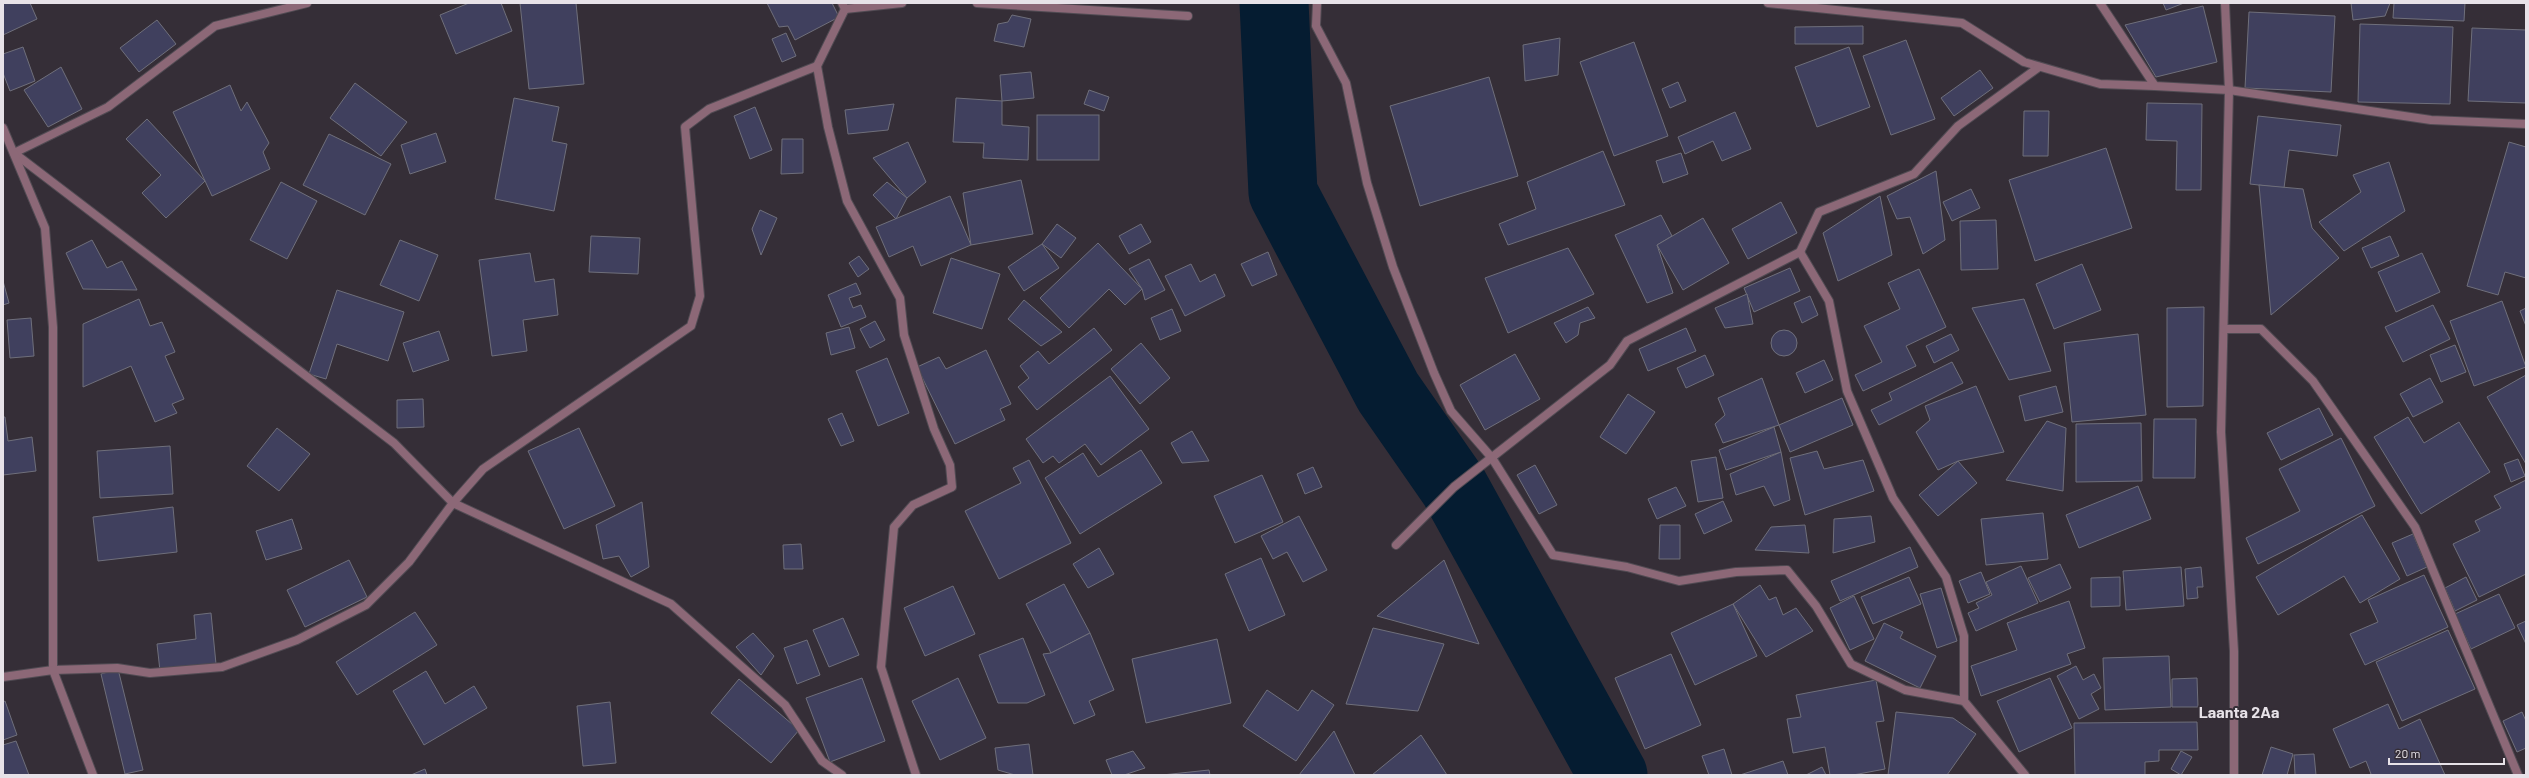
<svg xmlns="http://www.w3.org/2000/svg" width="2529" height="778" font-family="Barlow,sans-serif">
<style>
.lines{fill:none;stroke-linecap:round;stroke-linejoin:round}
.river{stroke:#051c31;stroke-width:69}
.building{fill:#40405e;stroke:#6f6f7b}
.street-casing{stroke:#514b53;stroke-width:10}
.street{stroke:#8c6877;stroke-width:8}
.labels{text-anchor:middle;stroke-width:4;stroke-linejoin:round;paint-order:stroke}
.district-label{font-size:16px;font-weight:bold;fill:#e7e2e8;stroke:#352e37}
</style>
<rect width="100%" height="100%" fill="#352e37"/>
<g class="lines">
<path class="river" d="M1274 3 1283 193 1388 392 1454 487 1613 775"/>
</g>
<g class="building">
<path d="M3 3H30L37 19 3 35Z"/>
<path d="M469 3H501L512 31 456 54 440 15Z"/>
<path d="M520 3H576L584 84 529 89Z"/>
<path d="M767 3H832L839 17 795 40 788 26 779 27Z"/>
<path d="M2163 3H2184L2166 10Z"/>
<path d="M2351 3H2390L2385 16 2353 20Z"/>
<path d="M2394 3H2465L2464 21 2393 18Z"/>
<path d="M2203 6 2217 62 2156 77 2125 25Z"/>
<path d="M2249 12 2335 16 2331 92 2245 88Z"/>
<path d="M1012 15 1031 19 1024 47 994 41 998 24 1008 22Z"/>
<path d="M157 20 176 44 139 72 120 48Z"/>
<path d="M2360 24 2453 27 2450 104 2358 102Z"/>
<path d="M1863 26V44H1795V27Z"/>
<path d="M2472 28 2526 30V103L2468 101Z"/>
<path d="M786 33 796 56 782 62 772 39Z"/>
<path d="M1560 38 1558 75 1525 81 1523 45Z"/>
<path d="M1906 40 1935 119 1891 135 1863 56Z"/>
<path d="M1634 42 1668 136 1614 156 1580 62Z"/>
<path d="M23 47 35 81 10 91 3 73V54Z"/>
<path d="M1849 47 1870 107 1817 127 1795 67Z"/>
<path d="M61 67 82 109 48 127 24 90Z"/>
<path d="M1980 70 1993 88 1954 116 1941 98Z"/>
<path d="M1031 72 1034 98 1002 101 1000 75Z"/>
<path d="M1489 77 1518 176 1420 206 1390 106Z"/>
<path d="M1678 82 1686 101 1670 108 1662 89Z"/>
<path d="M355 83 407 122 381 156 330 118Z"/>
<path d="M230 85 241 111 247 102 269 143 263 152 270 169 212 196 173 112Z"/>
<path d="M1089 90 1109 97 1104 111 1084 104Z"/>
<path d="M514 98 559 107 552 141 567 144 554 211 495 199Z"/>
<path d="M956 98 1002 101V125L1029 127 1028 160 983 158 984 143 953 142Z"/>
<path d="M2147 103 2202 104 2201 190H2176L2177 141 2146 140Z"/>
<path d="M894 104 888 130 848 134 845 110Z"/>
<path d="M755 107 772 150 750 159 734 116Z"/>
<path d="M2024 111H2049L2048 156H2023Z"/>
<path d="M1735 112 1751 149 1722 161 1713 141 1685 154 1678 137Z"/>
<rect x="1037" y="115" width="62" height="45"/>
<path d="M2258 116 2341 125 2337 156 2289 150 2284 188 2250 184Z"/>
<path d="M147 119 205 181 166 218 142 193 161 175 126 139Z"/>
<path d="M436 133 446 162 410 174 401 145Z"/>
<path d="M329 134 391 164 365 215 303 185Z"/>
<path d="M782 139H803V173L781 174Z"/>
<path d="M908 142 926 182 907 198 873 158Z"/>
<path d="M2509 142 2526 147V278L2505 272 2498 295 2467 286Z"/>
<path d="M2106 148 2132 228 2035 261 2009 180Z"/>
<path d="M1603 151 1625 205 1508 245 1499 224 1536 209 1527 182Z"/>
<path d="M1681 153 1688 174 1663 183 1656 161Z"/>
<path d="M2389 162 2405 211 2344 251 2319 222 2361 192 2353 175Z"/>
<path d="M1936 171 1945 240 1923 254 1910 217 1897 219 1887 196Z"/>
<path d="M1021 180 1033 234 971 245 963 193Z"/>
<path d="M281 182 317 201 287 259 250 240Z"/>
<path d="M887 182 907 198 896 219 873 195Z"/>
<path d="M2259 185 2303 189 2312 228 2339 258 2271 315Z"/>
<path d="M1971 189 1980 208 1952 221 1943 202Z"/>
<path d="M950 196 971 245 921 266 913 246 889 257 876 227Z"/>
<path d="M1880 196 1892 255 1838 281 1823 233Z"/>
<path d="M1781 202 1797 233 1748 259 1732 229Z"/>
<path d="M760 210 777 218 761 255 752 229Z"/>
<path d="M1661 215 1672 236 1657 245 1673 293 1647 303 1615 235Z"/>
<path d="M1703 218 1729 263 1683 290 1657 245Z"/>
<path d="M1996 220 1998 269 1961 270 1960 221Z"/>
<path d="M1057 224 1076 238 1061 258 1042 244Z"/>
<path d="M1141 224 1151 242 1129 254 1119 236Z"/>
<path d="M591 236 640 238 638 274 589 272Z"/>
<path d="M2390 236 2399 256 2371 268 2362 248Z"/>
<path d="M92 240 107 268 122 261 137 290 83 289 66 253Z"/>
<path d="M400 240 438 255 419 301 380 285Z"/>
<path d="M1098 243 1142 289 1125 305 1109 289 1069 328 1040 298Z"/>
<path d="M1042 244 1059 268 1024 291 1008 267Z"/>
<path d="M1568 248 1594 294 1508 333 1485 278Z"/>
<path d="M1268 252 1277 275 1252 286 1241 264Z"/>
<path d="M530 253 535 282 554 279 558 315 523 320 527 351 492 356 479 260Z"/>
<path d="M2422 253 2440 292 2396 312 2378 272Z"/>
<path d="M859 256 869 269 858 277 849 263Z"/>
<path d="M951 258 1000 274 982 329 933 313Z"/>
<path d="M1149 259 1165 290 1145 300 1142 289 1129 269Z"/>
<path d="M1191 264 1200 282 1215 274 1225 296 1185 316 1165 276Z"/>
<path d="M2082 264 2101 310 2054 329 2036 284Z"/>
<path d="M1790 268 1800 291 1754 312 1744 288Z"/>
<path d="M1919 269 1946 327 1906 346 1916 366 1863 391 1855 375 1882 362 1864 326 1900 309 1888 283Z"/>
<path d="M3 281 9 303 3 305Z"/>
<path d="M856 283 861 294 849 298 853 308 861 305 866 317 841 327 828 295Z"/>
<path d="M337 290 404 312 388 361 337 344 326 379 309 374Z"/>
<path d="M1747 294 1753 324 1725 328 1715 308Z"/>
<path d="M1810 296 1818 315 1802 323 1794 303Z"/>
<path d="M139 299 150 326 162 322 175 352 165 356 184 399 172 404 177 413 155 422 131 366 83 387V324Z"/>
<path d="M2024 299 2051 371 2009 380 1972 308Z"/>
<path d="M1024 300 1062 332 1041 346 1008 319Z"/>
<path d="M2502 301 2526 367 2474 386 2450 321Z"/>
<path d="M2433 305 2450 339 2403 362 2385 327Z"/>
<path d="M1588 307 1595 318 1580 323 1578 335 1566 343 1554 323Z"/>
<path d="M2204 307 2203 406 2167 407V308Z"/>
<path d="M2526 308V326L2520 311Z"/>
<path d="M1172 309 1181 331 1160 340 1151 318Z"/>
<path d="M31 318 34 356 10 358 7 320Z"/>
<path d="M875 321 885 340 870 348 860 329Z"/>
<path d="M849 327 855 348 831 355 826 333Z"/>
<path d="M1094 328 1112 350 1037 410 1018 387 1029 378 1020 366 1038 351 1049 364Z"/>
<path d="M1686 328 1696 351 1648 371 1639 349Z"/>
<circle cx="1784" cy="343" r="13"/>
<path d="M439 331 449 360 413 372 403 343Z"/>
<path d="M1951 334 1959 350 1934 363 1926 346Z"/>
<path d="M2138 334 2146 415 2072 422 2064 343Z"/>
<path d="M1141 343 1170 378 1140 404 1111 369Z"/>
<path d="M2455 345 2466 372 2441 382 2430 355Z"/>
<path d="M986 350 1011 404 1000 409 1005 420 955 444 917 367 939 357 946 369Z"/>
<path d="M1515 354 1540 399 1485 430 1460 385Z"/>
<path d="M1705 355 1714 375 1686 388 1677 368Z"/>
<path d="M887 358 909 413 878 426 856 371Z"/>
<path d="M1824 360 1833 380 1805 393 1796 373Z"/>
<path d="M1952 362 1963 383 1879 425 1871 410 1892 400 1889 393Z"/>
<path d="M2526 375V464L2487 397Z"/>
<path d="M1110 376 1149 429 1101 465 1085 444 1059 463 1053 456 1043 463 1026 439Z"/>
<path d="M1762 378 1779 425 1723 443 1715 424 1725 415 1718 398Z"/>
<path d="M2430 378 2443 402 2413 417 2400 394Z"/>
<path d="M1976 386 2004 452 1958 461 1938 470 1916 432 1930 420 1925 406Z"/>
<path d="M2056 386 2063 412 2025 421 2019 396Z"/>
<path d="M1628 394 1655 412 1626 454 1600 437Z"/>
<path d="M1842 398 1853 425 1790 452 1779 425Z"/>
<path d="M423 399 424 427 397 428V400Z"/>
<path d="M2319 408 2333 435 2281 460 2267 433Z"/>
<path d="M842 413 854 441 841 446 828 419Z"/>
<path d="M3 417H5L8 441 32 437 36 471 3 475Z"/>
<path d="M2408 417 2424 443 2459 422 2490 472 2421 514 2374 437Z"/>
<path d="M2154 419H2196L2195 478H2153Z"/>
<path d="M2047 421 2066 428 2063 491 2006 480Z"/>
<path d="M2141 423 2142 481 2076 482V424Z"/>
<path d="M1774 427 1781 452 1726 470 1719 450Z"/>
<path d="M277 428 310 454 279 491 247 466Z"/>
<path d="M579 428 615 506 564 529 528 451Z"/>
<path d="M1192 431 1209 461 1182 463 1171 443Z"/>
<path d="M2341 438 2375 506 2258 564 2246 538 2300 511 2279 469Z"/>
<path d="M170 446 173 494 100 498 97 451Z"/>
<path d="M1141 450 1162 483 1080 534 1045 478 1083 453 1098 477Z"/>
<path d="M1817 451 1824 469 1863 460 1874 491 1805 515 1790 458Z"/>
<path d="M1781 452 1790 500 1774 506 1764 486 1736 495 1730 474Z"/>
<path d="M1716 457 1723 498 1698 502 1691 461Z"/>
<path d="M2518 459 2525 476 2511 482 2504 464Z"/>
<path d="M1029 460 1071 543 999 579 965 511 1021 483 1013 468Z"/>
<path d="M1958 461 1977 483 1938 516 1919 495Z"/>
<path d="M1535 465 1557 505 1539 514 1517 475Z"/>
<path d="M1313 467 1322 487 1305 494 1297 474Z"/>
<path d="M1262 475 1283 522 1235 543 1214 496Z"/>
<path d="M2526 480V574L2479 597 2453 544 2480 531 2475 521 2501 508 2494 496Z"/>
<path d="M2138 486 2151 519 2079 548 2066 515Z"/>
<path d="M1676 487 1686 506 1657 519 1648 499Z"/>
<path d="M1723 501 1732 521 1704 534 1695 514Z"/>
<path d="M642 502 649 567 631 577 619 556 603 559 596 525Z"/>
<path d="M173 507 177 552 98 561 93 517Z"/>
<path d="M2043 513 2048 559 1986 565 1981 519Z"/>
<path d="M2362 515 2400 579 2360 603 2344 576 2278 615 2256 577Z"/>
<path d="M1299 516 1327 570 1303 582 1287 552 1273 559 1261 536Z"/>
<path d="M1871 516 1875 542 1833 553 1834 519Z"/>
<path d="M292 519 302 549 266 560 256 531Z"/>
<path d="M1660 525H1680V559H1659Z"/>
<path d="M1805 525 1809 553 1755 550 1771 527Z"/>
<path d="M2413 534 2427 567 2407 576 2392 543Z"/>
<path d="M801 544 803 569H784L783 545Z"/>
<path d="M1910 547 1918 567 1840 601 1831 581Z"/>
<path d="M1099 548 1114 574 1088 588 1073 564Z"/>
<path d="M1261 558 1285 615 1249 631 1225 574Z"/>
<path d="M349 560 367 597 305 627 287 590Z"/>
<path d="M1444 560 1479 644 1377 616Z"/>
<path d="M2060 564 2071 588 2040 602 2028 578Z"/>
<path d="M2021 566 2038 603 1976 631 1968 613 1979 608 1976 603 1992 595 1986 582Z"/>
<path d="M2181 567 2184 606 2126 610 2123 571Z"/>
<path d="M2201 567 2203 587H2197L2198 598 2187 599 2185 569Z"/>
<path d="M1981 572 1990 594 1968 603 1959 581Z"/>
<path d="M2424 575 2448 627 2365 665 2350 634 2378 622 2368 600Z"/>
<path d="M1909 577 1921 604 1873 624 1861 597Z"/>
<path d="M2120 577V606L2091 607V578Z"/>
<path d="M2466 577 2477 600 2455 611 2445 588Z"/>
<path d="M1064 584 1090 633 1051 653 1026 604Z"/>
<path d="M1760 585 1769 600 1776 597 1783 615 1796 608 1813 631 1766 657 1733 604Z"/>
<path d="M953 586 975 634 925 656 904 608Z"/>
<path d="M1941 588 1957 641 1937 648 1920 594Z"/>
<path d="M2499 594 2515 628 2471 649 2455 614Z"/>
<path d="M1854 596 1874 639 1850 650 1830 608Z"/>
<path d="M2069 601 2085 648 2067 654 2071 664 1981 696 1971 666 2017 650 2007 623Z"/>
<path d="M1733 604 1757 656 1695 685 1671 633Z"/>
<path d="M415 612 437 645 357 695 336 662Z"/>
<path d="M211 613 216 664 160 671 157 644 196 639 194 615Z"/>
<path d="M843 618 859 655 829 667 813 630Z"/>
<path d="M2526 621V644L2517 625Z"/>
<path d="M1884 623 1903 632 1900 638 1936 656 1920 688 1865 661Z"/>
<path d="M1373 628 1444 644 1418 711 1346 704Z"/>
<path d="M2448 630 2475 689 2402 721 2376 662Z"/>
<path d="M753 633 774 656 761 675 736 647Z"/>
<path d="M1090 633 1114 690 1089 701 1095 715 1074 724 1043 654 1051 653Z"/>
<path d="M1023 638 1045 695 1027 703H998L979 655Z"/>
<path d="M1217 639 1231 703 1146 723 1132 659Z"/>
<path d="M807 640 820 675 797 684 784 648Z"/>
<path d="M1671 654 1701 725 1645 749 1615 678Z"/>
<path d="M2169 656 2171 707 2105 710 2103 658Z"/>
<path d="M2076 666 2083 680 2094 674 2101 688 2091 694 2099 709 2079 719 2057 676Z"/>
<path d="M118 669 143 770 125 774 101 674Z"/>
<path d="M426 671 445 704 474 686 487 708 424 745 393 691Z"/>
<path d="M862 678 885 741 830 762 806 698Z"/>
<path d="M958 678 986 738 940 760 912 701Z"/>
<path d="M2050 678 2072 728 2019 752 1997 701Z"/>
<path d="M2197 678 2198 707H2172V679Z"/>
<path d="M739 679 799 730 771 763 711 713Z"/>
<path d="M1876 680 1884 721 1876 722 1885 769 1853 775H1830L1825 747 1793 753 1787 719 1801 717 1796 695Z"/>
<path d="M1267 690 1298 711 1312 690 1334 705 1296 761 1243 726Z"/>
<path d="M5 701 17 735 3 740V702Z"/>
<path d="M610 702 616 763 583 766 577 706Z"/>
<path d="M2388 704 2399 729 2420 719 2445 775H2368L2371 774 2366 761 2350 768 2333 729Z"/>
<path d="M1896 712 1953 718 1976 734 1947 775H1888Z"/>
<path d="M2522 712 2526 721V748L2517 752 2503 721Z"/>
<path d="M2197 722 2198 750H2159V761L2145 762V775H2075L2074 723Z"/>
<path d="M1334 731 1355 775H1299Z"/>
<path d="M1421 735 1447 775H1372Z"/>
<path d="M16 741 29 775H3V745Z"/>
<path d="M1029 744 1033 775H1015L998 770 995 748Z"/>
<path d="M2271 747 2293 754 2287 775H2262Z"/>
<path d="M1724 749 1732 775H1709L1702 756Z"/>
<path d="M1133 751 1145 768 1124 775H1112L1106 760Z"/>
<path d="M2181 751 2192 757 2181 775 2171 769Z"/>
<path d="M2314 754 2316 775H2295L2294 755Z"/>
<path d="M1783 761 1788 775H1740Z"/>
<path d="M1822 767 1826 775H1806Z"/>
<path d="M425 769 427 775H411Z"/>
<path d="M1209 770 1210 775H1162Z"/>
</g>
<g class="lines">
<g class="street-casing">
<g id="street">
<path d="M307 3 215 26 108 107 14 153 394 443 453 503 671 604 785 705 822 761 842 775"/>
<path d="M842 3 845 9 817 66 828 127 847 201 900 298 904 335 934 429 950 465 952 487 913 505 894 527 881 667 916 775"/>
<path d="M977 3 1188 16"/>
<path d="M1317 3 1316 26 1346 83 1367 183 1393 267 1434 373 1451 411 1492 458 1553 555 1627 567 1679 581 1736 572 1787 570 1816 606 1851 664 1905 690 1964 701"/>
<path d="M1768 3 1962 23 2024 62 2100 84 2155 86"/>
<path d="M2100 3 2155 86 2229 90 2431 120 2526 124"/>
<path d="M2225 3 2229 90 2221 432 2234 651V775"/>
<path d="M845 9 902 3"/>
<path d="M3 128 45 228 53 327V670L93 775"/>
<path d="M1800 252 1829 301 1847 391 1893 498 1946 577 1964 636V701L2025 775"/>
<path d="M2224 329H2261L2313 381 2415 527 2518 775"/>
<path d="M1396 545 1454 487 1610 365 1627 341 1800 252 1819 212 1914 174 1958 126 2039 67"/>
<path d="M3 677 53 670 117 668 150 673 222 667 297 640 366 605 409 562 453 503 483 469 691 326 700 296 685 127 709 109 817 66"/>
</g>
</g>
<use href="#street" class="street"/>
</g>
<g class="labels">
<g class="district-label">
<text x="2239" y="718">Laanta 2Aa</text>
</g>
</g>
<rect width="2529" height="778" fill="none" stroke="#e7e2e8" stroke-width="8"/>
<path d="M2389 758v6h115v-6" fill="none" stroke="#e7e2e8" stroke-width="2"/>
<text x="2395" y="758" font-size="12" fill="#e7e2e8" stroke="#352e37" stroke-width="3" paint-order="stroke">20 m</text>
</svg>
